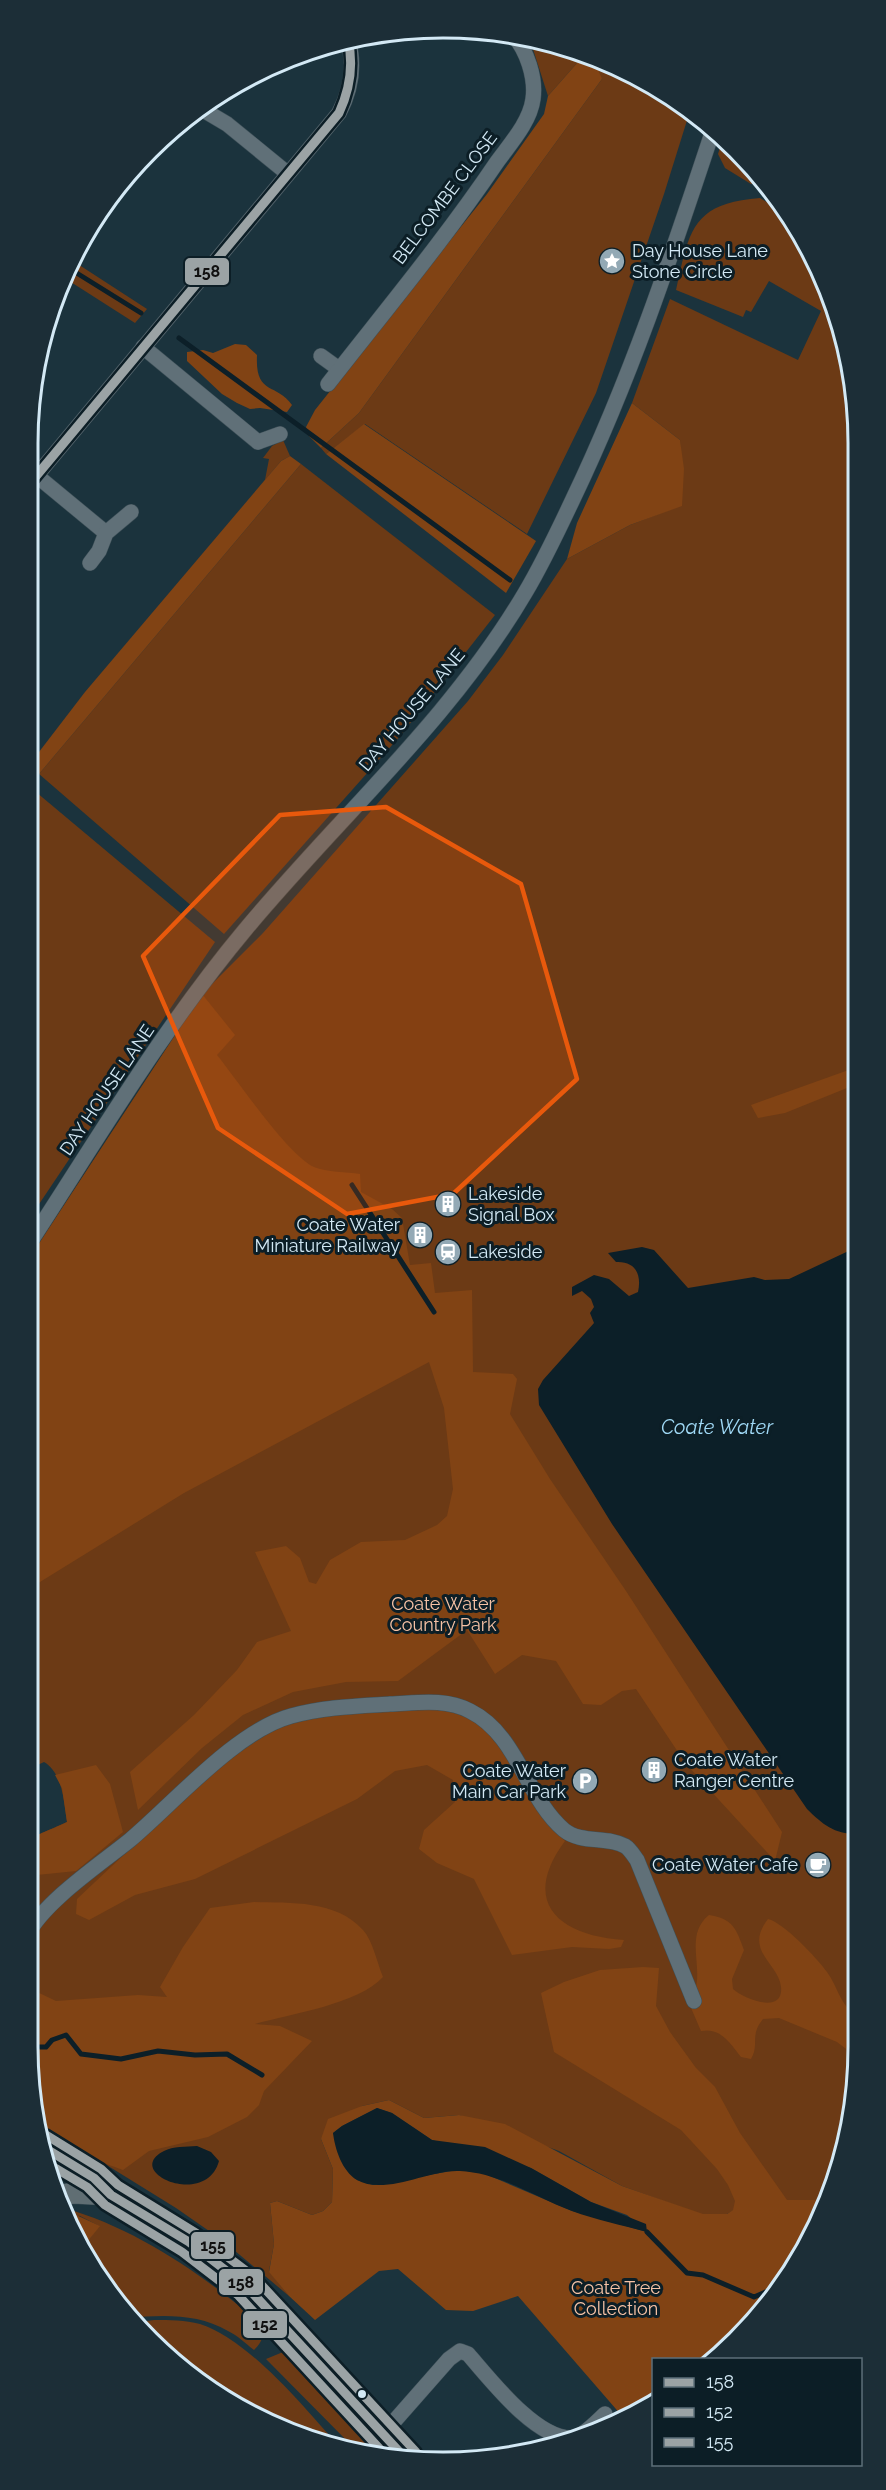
<svg xmlns="http://www.w3.org/2000/svg" width="886" height="2490" font-family="Raleway,sans-serif">
<style>
.green{fill:#6c3a15}
.forest{fill:#814314;fill-rule:evenodd}
.water{fill:#0c1f28}
.lines{fill:none;stroke-linecap:round;stroke-linejoin:round}
.stream{stroke:#0c1f28;stroke-width:5}
.minor-casing{stroke:#3e5058;stroke-width:16}
.secondary-casing{stroke:#3e5058;stroke-width:22}
.minor{stroke:#607078;stroke-width:15}
.secondary{stroke:#606e73;stroke-width:21}
.bus-1-casing{stroke:#0c1e26;stroke-width:14}
.bus-2-casing{stroke:#0c1e26;stroke-width:14}
.bus-3-casing{stroke:#0c1e26;stroke-width:14}
.bus-1{stroke:#9ba3a5;stroke-width:9}
.bus-2{stroke:#9ba3a5;stroke-width:9}
.bus-3{stroke:#9ba3a5;stroke-width:9}
.marked{fill:#e8590c;fill-opacity:0.2;stroke:#e8590c;stroke-width:4.5;stroke-linejoin:round}
.bus-dot{fill:#d3e9f5;stroke:#0c1e26;stroke-width:2}
.labels{text-anchor:middle;stroke-width:6;stroke-linejoin:round;paint-order:stroke}
.street-label{font-size:18px;fill:#d3e9f5;stroke:#0c1e26}
.poi-label{font-size:18px;fill:#d3e9f5;stroke:#0c1e26;text-anchor:start}
.park-label{font-size:18px;fill:#f6c2a5;stroke:#0c1e26}
.water-label{font-size:20px;font-style:italic;fill:#9fd8f5;stroke:#0c1e26}
.rim{fill:none;stroke:#d3e9f5;stroke-width:3}
.line-badge{stroke:#0c1e26;stroke-width:2}
.pale-badge-label{font-size:16px;text-anchor:middle;font-weight:bold;fill:#111}
</style>
<rect width="100%" height="100%" fill="#1b333d"/>
<g class="green">
<path d="M527 37 550 41 604 64 609 69 611 66 651 83 689 114 664 194 596 393 527 534 365 424 326 454 321 448 359 413 602 79 578 62 548 96 532 46Z"/>
<path d="M722 141 756 168 763 180 751 184 725 168 718 154Z"/>
<path d="M760 198 785 213 816 259 855 388 859 2047 845 2154 824 2200 734 2210 727 2214 703 2215 622 2186 559 2151 459 2115 424 2118 389 2100 362 2106 321 2139 333 2169 332 2202 323 2211 312 2215 277 2201 270 2203 274 2244 269 2271 289 2296 222 2240 176 2208 34 2120 27 2047V1845L31 1838 67 1822C64 1803 63 1773 44 1762L27 1770V1735L31 1733 27 1724V1262L202 994 263 933 468 701 503 655 567 559 630 525 682 505 680 440 632 403 670 299 798 360 821 311 769 281 751 312 746 310 743 317 676 290C689 231 692 203 760 198Z"/>
<path d="M70 259 147 309 135 323 63 277Z"/>
<path d="M283 440 290 456 281 461 265 480 269 459 263 458 272 446Z"/>
<path d="M301 464 495 615 401 735 224 934 39 774Z"/>
<path d="M30 787 215 942 27 1222V790Z"/>
<path d="M64 2208C125 2225 184 2262 233 2301 242 2308 254 2316 260 2326 266 2335 261 2343 254 2350 245 2343 238 2336 228 2331 197 2313 162 2315 128 2318L84 2246 99 2226 80 2216 64 2215 60 2209Z"/>
<path d="M154 2320C170 2320 185 2320 200 2324 249 2340 303 2406 337 2444L259 2420 190 2377 132 2323Z"/>
<path d="M283 2352C302 2359 367 2438 385 2458L355 2449 266 2359Z"/>
</g>
<g class="forest">
<path d="M587 59 597 67 602 79 359 413 321 448 309 436 306 427 315 410 487 194 544 114 548 96 578 62Z"/>
<path d="M235 344 246 345 257 355C255 396 276 382 292 405L287 412 260 408 250 409 237 403 222 394 187 361V352L203 350 213 353Z"/>
<path d="M632 403 680 440 684 469 682 506 630 525 567 559 577 523Z"/>
<path d="M364 424 536 541 506 593 326 454Z"/>
<path d="M290 456 301 464 39 774 29 769V765L85 692 281 461Z"/>
<path d="M202 994 235 1035 217 1055C238 1081 287 1154 314 1167 327 1172 346 1172 360 1174L361 1192 392 1209 402 1218 410 1265 431 1263 435 1293 472 1290 473 1372 513 1374 517 1379 510 1414 550 1479 626 1591 782 1832 775 1861 686 1764 636 1689 622 1691 601 1705 583 1704 556 1661 522 1655 495 1674 467 1630 398 1681 346 1682 293 1692 243 1715 202 1748 138 1810 130 1772 194 1715 237 1670 257 1642 291 1631 255 1552 286 1546 300 1558 309 1582 316 1584 330 1560 361 1542 405 1540 437 1525 447 1516 453 1489 444 1408 429 1362 184 1493 27 1590V1262Z"/>
<path d="M857 1067V1084L785 1113 758 1118 751 1105Z"/>
<path d="M452 1709C460 1714 470 1717 476 1723 515 1754 529 1807 565 1841 519 1903 560 1936 624 1940L621 1947 609 1949 572 1947 512 1955 474 1879 437 1863 419 1849 424 1830 455 1802 453 1780 427 1765 395 1771 357 1799 195 1879 135 1895 89 1920 76 1914 77 1899C106 1872 135 1844 164 1817 201 1783 255 1729 306 1719 354 1710 404 1711 452 1709Z"/>
<path d="M96 1765 110 1784 123 1832 76 1871 27 1876C27 1830 28 1841 67 1822L62 1788 55 1775Z"/>
<path d="M254 1902C291 1903 336 1900 363 1930 373 1941 377 1963 383 1977 359 2004 290 2014 255 2024L280 2026 312 2041 264 2091 259 2105 247 2117 208 2137 149 2151 123 2170 98 2161 34 2120 27 2047V1991L33 1990 56 2001 138 1995 167 1997 160 1987 183 1947 210 1908Z"/>
<path d="M709 1915C733 1919 736 1928 744 1950L732 1979 733 1989C744 1999 784 2015 781 1987 779 1963 743 1951 768 1919 784 1923 817 1958 827 1972 838 1987 841 2008 859 2017L858 2058 837 2042 779 2018 763 2019C749 2036 760 2044 751 2059L741 2057C730 2043 720 2027 701 2031L688 2001C711 1978 680 1938 709 1915Z"/>
<path d="M643 1967 659 1968 656 2006 670 2032 696 2068 715 2087 740 2133 787 2200H824L789 2278 737 2341 715 2359 654 2360 653 2402 622 2416 518 2296 473 2311 446 2310 398 2269 379 2271 315 2320 289 2296 269 2272 274 2244 270 2203 277 2201 312 2215 323 2211 332 2202 333 2169 321 2139 328 2119 362 2106 389 2100 424 2118 459 2115 505 2124 622 2186 703 2214H727L733 2210 735 2201 728 2185 717 2169 681 2130 554 2052 541 1993 564 1982 600 1970ZM377 2108 392 2113 432 2140 531 2168 591 2202 627 2215 647 2232 572 2211 483 2173 457 2170 373 2185 357 2180 333 2133 342 2126Z"/>
<path d="M72 2213 100 2226 84 2246 64 2215Z"/>
</g>
<g class="water">
<path d="M642 1247 654 1250 688 1288 754 1277 765 1280 789 1279 857 1247 859 1834C836 1835 823 1825 807 1809L612 1524 539 1405 538 1389 543 1380 594 1323 590 1313 594 1307 591 1299 582 1291 572 1296V1287L594 1275 609 1279 629 1296 638 1292C642 1274 635 1261 616 1262L608 1253Z"/>
<path d="M377 2108 392 2113 432 2140 485 2147 531 2168 591 2202 646 2224 647 2232C622 2225 596 2220 572 2211 535 2197 500 2173 460 2171 430 2169 385 2196 357 2180 342 2171 335 2149 333 2133L342 2126Z"/>
<path d="M197 2146 211 2152 219 2161C206 2209 122 2172 164 2151 173 2146 186 2147 197 2146Z"/>
</g>
<g class="lines">
<g class="stream">
<path d="M67 267 141 313"/>
<path d="M179 338 510 580"/>
<path d="M352 1185 434 1312"/>
<path d="M27 2043 29 2042 38 2047H46L52 2040 66 2035 81 2054 121 2059 158 2051 195 2055 227 2054 262 2075"/>
<path d="M647 2232 687 2273 703 2275 754 2297 784 2284"/>
</g>
<g class="minor-casing">
<g id="minor">
<path d="M200 108 227 124 287 173"/>
<path d="M143 347 258 442"/>
<path d="M321 356 339 369"/>
<path d="M328 384C385 311 445 239 497 162 510 144 530 122 533 99 536 78 527 50 513 35"/>
<path d="M258 442 280 434"/>
<path d="M37 476 106 533"/>
<path d="M27 487 339 113C351 90 355 65 348 40"/>
<path d="M90 563 99 551 106 533 131 512"/>
<path d="M27 1247C97 1140 163 1028 245 930 338 818 451 719 525 593 543 563 558 531 573 499 630 380 671 257 712 133"/>
<path d="M27 1935C45 1901 99 1865 130 1840 174 1803 236 1731 291 1716 323 1707 357 1706 390 1704 417 1703 445 1698 470 1711 518 1735 526 1798 564 1830 581 1844 608 1836 625 1846 630 1849 634 1856 637 1860L694 2001"/>
<path d="M383 2434 449 2359 460 2351 468 2354C490 2379 535 2438 571 2438 582 2438 597 2421 605 2414"/>
</g>
</g>
<g class="secondary-casing">
<g id="secondary">
<path d="M40 2145 94 2178 111 2195 189 2242 246 2286 407 2460"/>
<path d="M55 2196 74 2193 111 2195"/>
</g>
</g>
<use href="#minor" class="minor"/>
<use href="#secondary" class="secondary"/>
<g class="bus-1-casing">
<g id="bus-1">
<path d="M27 487 339 113C350 89 354 66 348 40"/>
<path d="M40 2145 94 2178 111 2195 189 2242 246 2286 407 2460"/>
</g>
</g>
<g class="bus-2-casing">
<path id="bus-2" d="M45 2162 87 2187 105 2205 182 2252 238 2295 390 2460"/>
</g>
<g class="bus-3-casing">
<path id="bus-3" d="M46 2135 101 2169 118 2185 196 2233 254 2277 416 2452"/>
</g>
<use href="#bus-1" class="bus-1"/>
<use href="#bus-2" class="bus-2"/>
<use href="#bus-3" class="bus-3"/>
</g>
<path class="marked" d="M386 807 521 884 577 1079 453 1194 347 1214 218 1128 143 956 280 815Z"/>
<defs>
<g id="sight-disc" transform="scale(1.35)"><circle r="9.5" fill="#93a9b5" stroke="#0c1e26"/><path d="M0-6L1.8-2.2L6-1.7L2.9 1.2L3.7 5.4L0 3.3L-3.7 5.4L-2.9 1.2L-6-1.7L-1.8-2.2Z" fill="#fff"/></g>
<g id="building-disc" transform="scale(1.35)"><circle r="9.5" fill="#93a9b5" stroke="#0c1e26"/><path d="M-4-6H4V6H1V3H-1V6H-4ZM-2.5-4.3h1.7v1.8h-1.7ZM.8-4.3h1.7v1.8H.8ZM-2.5-1h1.7V.8h-1.7ZM.8-1h1.7V.8H.8Z" fill="#fff"/></g>
<g id="station-disc" transform="scale(1.35)"><circle r="9.5" fill="#93a9b5" stroke="#0c1e26"/><path d="M-3-6H3Q5-6 5-4V2Q5 4 3 4L4.5 6H3L1.5 4h-3L-3 6H-4.5L-3 4Q-5 4-5 2V-4Q-5-6-3-6ZM-3.5-4v3h7v-3ZM-3.5 1v1.5H-2V1ZM2 1v1.5H3.5V1Z" fill="#fff"/></g>
<g id="parking-disc" transform="scale(1.35)"><circle r="9.5" fill="#93a9b5" stroke="#0c1e26"/><path d="M-3.5-5.5H1a3.5 3.5 0 0 1 0 7H-1V5.5H-3.5ZM-1-3.4V-.6H.8a1.4 1.4 0 0 0 0-2.8Z" fill="#fff"/></g>
<g id="cafe-disc" transform="scale(1.35)"><circle r="9.5" fill="#93a9b5" stroke="#0c1e26"/><path d="M-5.5-4.5H6V0H3Q3 3.5 0 3.5H-2.5Q-5.5 3.5-5.5 0ZM3-3.2v2h1.7v-2ZM-6 4.5H4V6H-6Z" fill="#fff"/></g>
</defs>
<g fill-rule="evenodd">
<use href="#sight-disc" x="612" y="261"/>
<use href="#building-disc" x="448" y="1204"/>
<use href="#building-disc" x="420" y="1235"/>
<use href="#station-disc" x="448" y="1252"/>
<use href="#building-disc" x="654" y="1770"/>
<use href="#parking-disc" x="585" y="1781"/>
<use href="#cafe-disc" x="818" y="1865"/>
</g>
<circle class="bus-dot" cx="362" cy="2394" r="5"/>
<g class="labels">
<g class="street-label">
<text transform="translate(445 198) rotate(-53)" y="6">BELCOMBE CLOSE</text>
<text transform="translate(412 710) rotate(-50)" y="6">DAY HOUSE LANE</text>
<text transform="translate(107 1090) rotate(-56)" y="6">DAY HOUSE LANE</text>
</g>
<g class="poi-label">
<text x="632" y="257">Day House Lane<tspan x="632" dy="21">Stone Circle</tspan></text>
<text x="468" y="1200">Lakeside<tspan x="468" dy="21">Signal Box</tspan></text>
<text x="400" y="1231" text-anchor="end">Coate Water<tspan x="400" dy="21">Miniature Railway</tspan></text>
<text x="468" y="1258">Lakeside</text>
<text x="674" y="1766">Coate Water<tspan x="674" dy="21">Ranger Centre</tspan></text>
<text x="566" y="1777" text-anchor="end">Coate Water<tspan x="566" dy="21">Main Car Park</tspan></text>
<text x="798" y="1871" text-anchor="end">Coate Water Cafe</text>
</g>
<g class="park-label">
<text x="443" y="1610">Coate Water<tspan x="443" dy="21">Country Park</tspan></text>
<text x="616" y="2294">Coate Tree<tspan x="616" dy="21">Collection</tspan></text>
</g>
<g class="water-label">
<text x="717" y="1434">Coate Water</text>
</g>
</g>
<path d="M0 0H886V2490H0ZM443 38H443A405 405 0 0 1 848 443V2047A405 405 0 0 1 443 2452H443A405 405 0 0 1 38 2047V443A405 405 0 0 1 443 38Z" fill="#1c2e37" fill-rule="evenodd"/>
<path class="rim" d="M443 38H443A405 405 0 0 1 848 443V2047A405 405 0 0 1 443 2452H443A405 405 0 0 1 38 2047V443A405 405 0 0 1 443 38Z"/>
<g class="line-badge">
<rect x="184" y="257" width="46" height="29" rx="6" fill="#9ba3a5"/>
<rect x="190" y="2231" width="45" height="29" rx="6" fill="#9ba3a5"/>
<rect x="218" y="2268" width="46" height="28" rx="6" fill="#9ba3a5"/>
<rect x="242" y="2310" width="46" height="29" rx="6" fill="#9ba3a5"/>
</g>
<g class="pale-badge-label">
<text x="207" y="277">158</text>
<text x="213" y="2251">155</text>
<text x="241" y="2288">158</text>
<text x="265" y="2330">152</text>
</g>
<rect x="652" y="2358" width="210" height="108" fill="#0c1e26" stroke="#5c6f79" stroke-width="1.5"/>
<rect x="664" y="2378" width="30" height="9" fill="#9ba3a5" stroke="#5c6f79" stroke-width="1.5"/>
<text x="706" y="2388" font-size="18" fill="#d3e9f5">158</text>
<rect x="664" y="2408" width="30" height="9" fill="#9ba3a5" stroke="#5c6f79" stroke-width="1.5"/>
<text x="706" y="2418" font-size="18" fill="#d3e9f5">152</text>
<rect x="664" y="2438" width="30" height="9" fill="#9ba3a5" stroke="#5c6f79" stroke-width="1.5"/>
<text x="706" y="2448" font-size="18" fill="#d3e9f5">155</text>
</svg>
